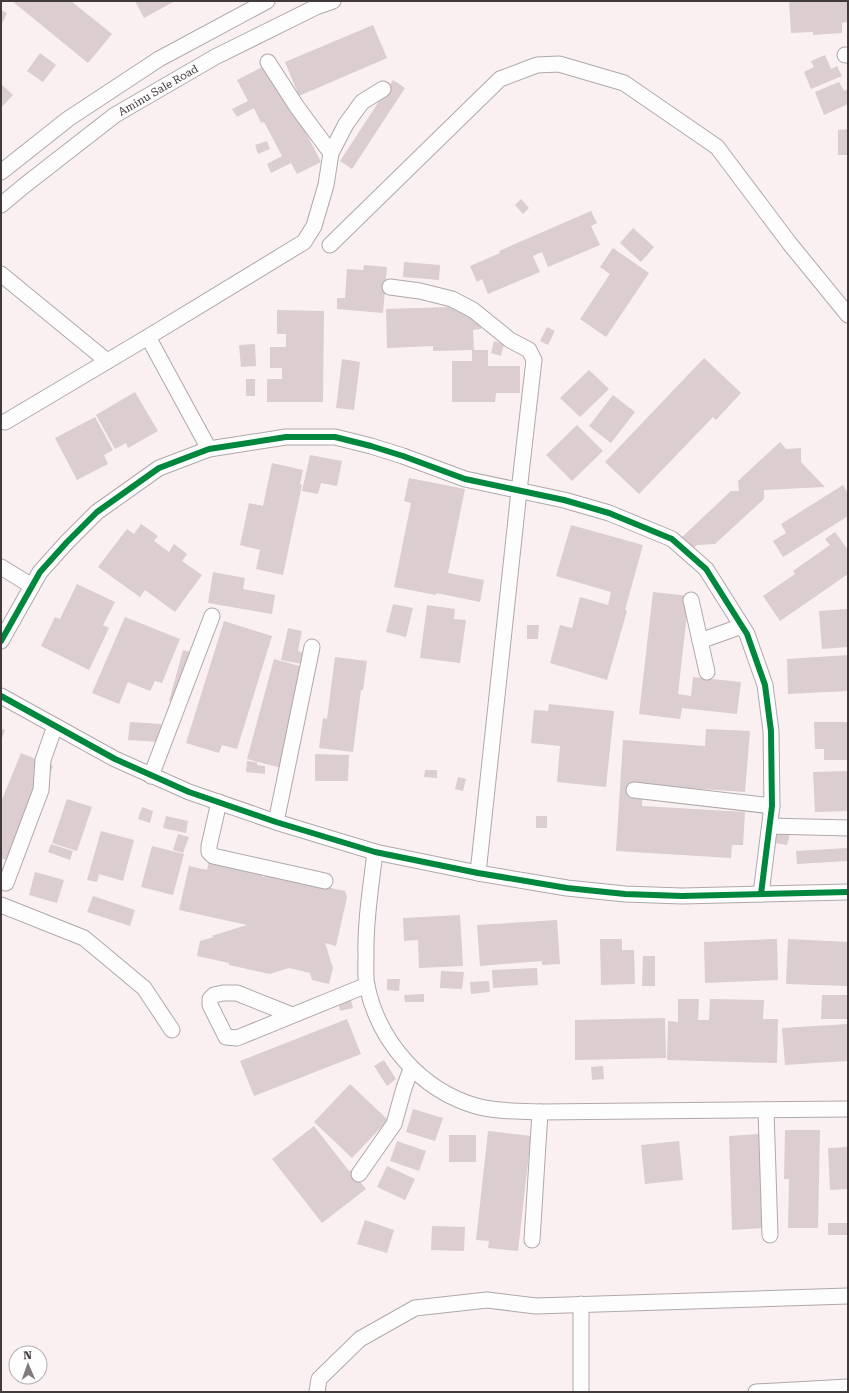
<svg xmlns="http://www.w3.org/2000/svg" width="849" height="1393" font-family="'Roboto Serif',serif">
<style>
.building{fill:#dbcdd0}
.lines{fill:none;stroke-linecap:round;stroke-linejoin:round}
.minor-casing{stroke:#afa8a9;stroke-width:17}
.minor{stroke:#fefdfd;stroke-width:15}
.cycleway-casing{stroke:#fefefe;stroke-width:8}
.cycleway{stroke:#00873e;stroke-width:6}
.labels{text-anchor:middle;stroke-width:3.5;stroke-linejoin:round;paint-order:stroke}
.street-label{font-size:11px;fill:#413a3b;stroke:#fefefe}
</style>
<rect width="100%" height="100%" fill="#faf0f2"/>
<g class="building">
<path d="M12 1H71L112 34 88 63Z"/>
<path d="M135 1H175L144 18Z"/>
<path d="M789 1H848V22L842 23V33L813 35V32L791 33Z"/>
<path d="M1 10 7 13 1 26Z"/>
<path d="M373 25 387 58 299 96 285 62Z"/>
<path d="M40 53 56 65 43 82 27 71Z"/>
<path d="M825 55 831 69 837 66 842 76 811 89 804 72 814 67 811 61Z"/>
<path d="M270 63 321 162 297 174 291 163 271 173 267 164 282 156 264 122 261 123 254 108 237 117 232 109 248 101 237 80Z"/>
<path d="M393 80 405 88 352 169 340 161Z"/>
<path d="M839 82 844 91 848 89V104L824 115 815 92Z"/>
<path d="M1 84 13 95 1 108Z"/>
<path d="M848 129V155H838V130Z"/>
<path d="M267 141 270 149 258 154 255 145Z"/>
<path d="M521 199 529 208 523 214 515 205Z"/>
<path d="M591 211 597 223 591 226 600 245 548 267 542 252 533 256 540 272 488 294 482 279 477 282 470 266 500 253 499 251Z"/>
<path d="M633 228 654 247 641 262 620 243Z"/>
<path d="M613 248 649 273 606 337 580 319 610 274 600 267Z"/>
<path d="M404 262 440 265 439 280 403 277Z"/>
<path d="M364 265 387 267 383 313 337 309V298H345L347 269 363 270Z"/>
<path d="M480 306 481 329 473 330 474 350H488V366H520V393H496L495 402H452V361H472V350L433 351V346L387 348 386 309Z"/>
<path d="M277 310 324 311 323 402H267V379H282V368H270V347H286V334H277Z"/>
<path d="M547 327 555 331 548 345 540 341Z"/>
<path d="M494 341 504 344 501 356 491 353Z"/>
<path d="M255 344 256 366 241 367 239 345Z"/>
<path d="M704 358 741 393 716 420 713 417 639 494 605 462Z"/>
<path d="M342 359 360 362 354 410 336 408Z"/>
<path d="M589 370 609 389 580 417 560 398Z"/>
<rect x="246" y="379" width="9" height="17"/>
<path d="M135 392 158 431 128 448 126 443 115 449 96 415Z"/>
<path d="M613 395 635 412 611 443 589 426Z"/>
<path d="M95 417 113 450 104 455 108 464 77 480 55 438Z"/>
<path d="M577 425 603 451 572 481 546 455Z"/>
<path d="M780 442 786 449 801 448V462L825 487 764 490V499L715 544 697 545 692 550 681 538 731 491H739L738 481Z"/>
<path d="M310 455 342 461 337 486 321 483 318 494 302 491Z"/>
<path d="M272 463 303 470 300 484 302 485 283 575 256 569 260 550 240 545 249 503 263 506Z"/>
<path d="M409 478 465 489 448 573 484 580 480 602 436 593V595L394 587 411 503 404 501Z"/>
<path d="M843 485 848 493V516L783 557 773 541 786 533 781 524Z"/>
<path d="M141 524 158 536 154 541 169 552 174 544 187 554 182 561 202 575 175 612 145 590 140 597 98 567 127 529 134 534Z"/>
<path d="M571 525 643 545 625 610 627 611 607 680 550 663 560 625 572 628 580 597 608 605 611 592 556 576Z"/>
<path d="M835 532 848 550V574L780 621 763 596 795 574 793 571 830 545 825 539Z"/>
<path d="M213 572 245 578 243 589 275 595 272 614 208 603Z"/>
<path d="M77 584 115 602 103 625 109 628 89 670 41 646 55 617 60 619Z"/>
<path d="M653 592 689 596 678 694 691 696 693 677 741 682 737 714 682 708 680 719 639 714Z"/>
<path d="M393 604 413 608 406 637 386 632Z"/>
<path d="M427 605 455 609 454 619 466 620 460 663 420 658Z"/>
<path d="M848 609V647L822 649 819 611Z"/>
<path d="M125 617 180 639 162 683 155 681 150 691 128 682 119 704 92 693Z"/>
<path d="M224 621 272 636 237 749 222 745 219 753 186 743Z"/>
<path d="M527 625H539L538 639H527Z"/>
<path d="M288 628 302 631 298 651 304 653 302 664 281 660Z"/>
<path d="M183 650 195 653 181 704 169 701Z"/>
<path d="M848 655V691L788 694 787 659Z"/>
<path d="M335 657 367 661 363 690H361L353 752 319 748 323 718 327 719Z"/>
<path d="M274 659 303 667 285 769 247 759Z"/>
<path d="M549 704 614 711 606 787 557 782 560 746 531 743 534 710 548 711Z"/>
<path d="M130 722 161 724 160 742 128 740Z"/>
<path d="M814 722H848V760H824V749H815Z"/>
<path d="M1 728 5 730 1 741Z"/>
<path d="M706 729 750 731 745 792 643 785 642 806 745 812 743 845H732L731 858 616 851 623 740 705 746Z"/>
<path d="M21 753 53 766 14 863 1 858V802Z"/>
<path d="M315 754 349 755 348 781H315Z"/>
<path d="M247 761 257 762V765L265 766V774L246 772Z"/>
<path d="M425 770H437V778L424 777Z"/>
<path d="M848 771V811L815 812 813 772Z"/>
<path d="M458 777 466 779 463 791 455 789Z"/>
<path d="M67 799 92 807 77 851 52 843Z"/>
<path d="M142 807 153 811 150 823 138 819Z"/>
<path d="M166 816 188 821 186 833 163 828Z"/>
<rect x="536" y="816" width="11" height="12"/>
<path d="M101 831 134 840 123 881 99 874 97 882 87 880Z"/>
<path d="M778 831 790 834 787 845 775 843Z"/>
<path d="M178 834 189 837 183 853 173 850Z"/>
<path d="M51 844 73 851 70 860 48 852Z"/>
<path d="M152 846 184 854 173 895 141 887Z"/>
<path d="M847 848 848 861 797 864 796 851Z"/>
<path d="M209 861 262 873 263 877 269 875 345 891 347 897 336 946 325 943 333 968 329 984 312 980 310 973 289 968 270 974 229 965V963L197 956 200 941 214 937 211 936 247 925 179 910 189 866 207 870Z"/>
<path d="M35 872 64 880 57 903 29 895Z"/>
<path d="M93 896 135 910 130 926 87 912Z"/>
<path d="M460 915 463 966 419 968 418 940 404 941 403 918Z"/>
<path d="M557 920 560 964 542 965V961L480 966 477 925Z"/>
<path d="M600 939H622V950H634L635 984 601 985Z"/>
<path d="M777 939 778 980 705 983 704 942Z"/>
<path d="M788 939 848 942V986L786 984Z"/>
<path d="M643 956H655V986H642Z"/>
<path d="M537 968 538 985 493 988 492 970Z"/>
<path d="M441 971 464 972 462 989 440 988Z"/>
<path d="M387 979H400L399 991 387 990Z"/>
<path d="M489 981 490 992 471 994 470 982Z"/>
<path d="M424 994V1002H405L404 995Z"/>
<path d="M822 995H848V1019H821Z"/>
<path d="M350 997 353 1008 340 1011 338 1000Z"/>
<path d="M678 999H699L698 1020H709L710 999 764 1000 763 1019H778L777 1063 667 1060 668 1021 678 1022Z"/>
<path d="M665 1018 666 1058 575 1060V1020Z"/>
<path d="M347 1019 361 1054 254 1096 240 1061Z"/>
<path d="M848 1024V1061L785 1065 782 1028Z"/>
<path d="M384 1060 396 1079 387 1086 374 1066Z"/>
<path d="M603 1066 604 1079 592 1080 591 1067Z"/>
<path d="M350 1084 388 1120 352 1158 314 1122Z"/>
<path d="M413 1109 443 1118 435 1141 406 1132Z"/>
<path d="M314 1126 349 1171 351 1170 366 1189 322 1223 272 1159Z"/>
<path d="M785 1130H820L818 1228H788L789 1179H784Z"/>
<path d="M488 1131 531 1136 518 1251 488 1248 489 1241 476 1240Z"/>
<path d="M759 1134 764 1228 732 1230 729 1136Z"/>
<rect x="449" y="1135" width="27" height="27"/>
<path d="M397 1141 426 1151 419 1171 390 1161Z"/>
<path d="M679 1141 683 1180 645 1184 641 1145Z"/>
<path d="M848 1147V1189L830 1190 828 1148Z"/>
<path d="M387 1166 415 1179 405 1200 377 1187Z"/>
<path d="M365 1220 394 1230 387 1253 357 1244Z"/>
<rect x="828" y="1223" width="20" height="12"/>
<path d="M432 1226 465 1227 464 1251 431 1250Z"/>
</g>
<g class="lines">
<g class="minor-casing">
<g id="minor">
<path d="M845 55H848"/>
<path d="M268 62 297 107 331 153"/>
<path d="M1 172 68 119 159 59 267 1"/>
<path id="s1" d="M1 205 25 185 115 115 215 57 316 7 333 1"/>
<path d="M330 245 500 79 537 65 559 64 624 83 717 147 790 244 848 315"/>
<path d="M1 274 107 361"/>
<path d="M390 287 420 291 452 299 473 310 510 340 529 350 534 360 519 491 478 873"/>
<path d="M148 337 209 449"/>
<path d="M5 422 148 337 304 242 314 226 326 185 331 153 346 124 362 102 383 89"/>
<path d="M1 567 32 586"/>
<path d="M691 600 707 672"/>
<path d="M1 641 40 572 67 542 97 512 159 468 209 449 286 437H335L371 446 403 456 465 479 564 500 609 513 672 539 706 569 747 634 765 685 771 731 772 806 761 894"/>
<path d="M700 641 742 626"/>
<path d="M1 696 115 759 189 792 276 822 375 852 478 873 567 888 625 894 682 896 848 892"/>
<path d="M151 776 212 616"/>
<path d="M634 790 772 806"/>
<path d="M219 802 209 846V852L213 856 325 881"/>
<path d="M276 822 312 647"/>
<path d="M770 826 848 828"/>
<path d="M375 852C371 887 365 921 366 955 366 965 365 976 367 986 379 1042 421 1090 476 1106 497 1112 519 1111 540 1112L848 1109"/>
<path d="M6 883 41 790 43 760 55 726"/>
<path d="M1 905 84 938 144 988 172 1030"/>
<path d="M292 1015 237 993H223L214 995 210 999V1005L226 1037 237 1038 367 985"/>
<path d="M766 1110 770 1235"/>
<path d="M359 1174 394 1124 404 1088 411 1069"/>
<path d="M532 1240 540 1112"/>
<path d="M581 1304V1392"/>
<path d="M317 1392 319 1379 360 1339 415 1308 487 1300 536 1306 848 1296"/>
<path d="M756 1392 848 1387"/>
</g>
</g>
<use href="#minor" class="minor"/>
<g class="cycleway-casing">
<g id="cycleway">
<path d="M1 641 40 572 67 542 97 512 159 468 209 449 286 437H335L371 446 403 456 465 479 564 500 609 513 672 539 706 569 747 634 765 685 771 731 772 806 761 894"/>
<path d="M1 696 115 759 189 792 276 822 375 852 478 873 567 888 625 894 682 896 848 892"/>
</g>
</g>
<use href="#cycleway" class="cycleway"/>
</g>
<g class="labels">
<g class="street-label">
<text dy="4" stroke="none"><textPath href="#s1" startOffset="195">Aminu Sale Road</textPath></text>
</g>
</g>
<rect width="849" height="1393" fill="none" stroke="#413a3b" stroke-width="4"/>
<g transform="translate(28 1365) rotate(358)"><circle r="19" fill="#fefefe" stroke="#b2b0b0"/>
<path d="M0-3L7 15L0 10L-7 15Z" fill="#827a7b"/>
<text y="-6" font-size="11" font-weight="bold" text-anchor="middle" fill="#413a3b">N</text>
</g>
</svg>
